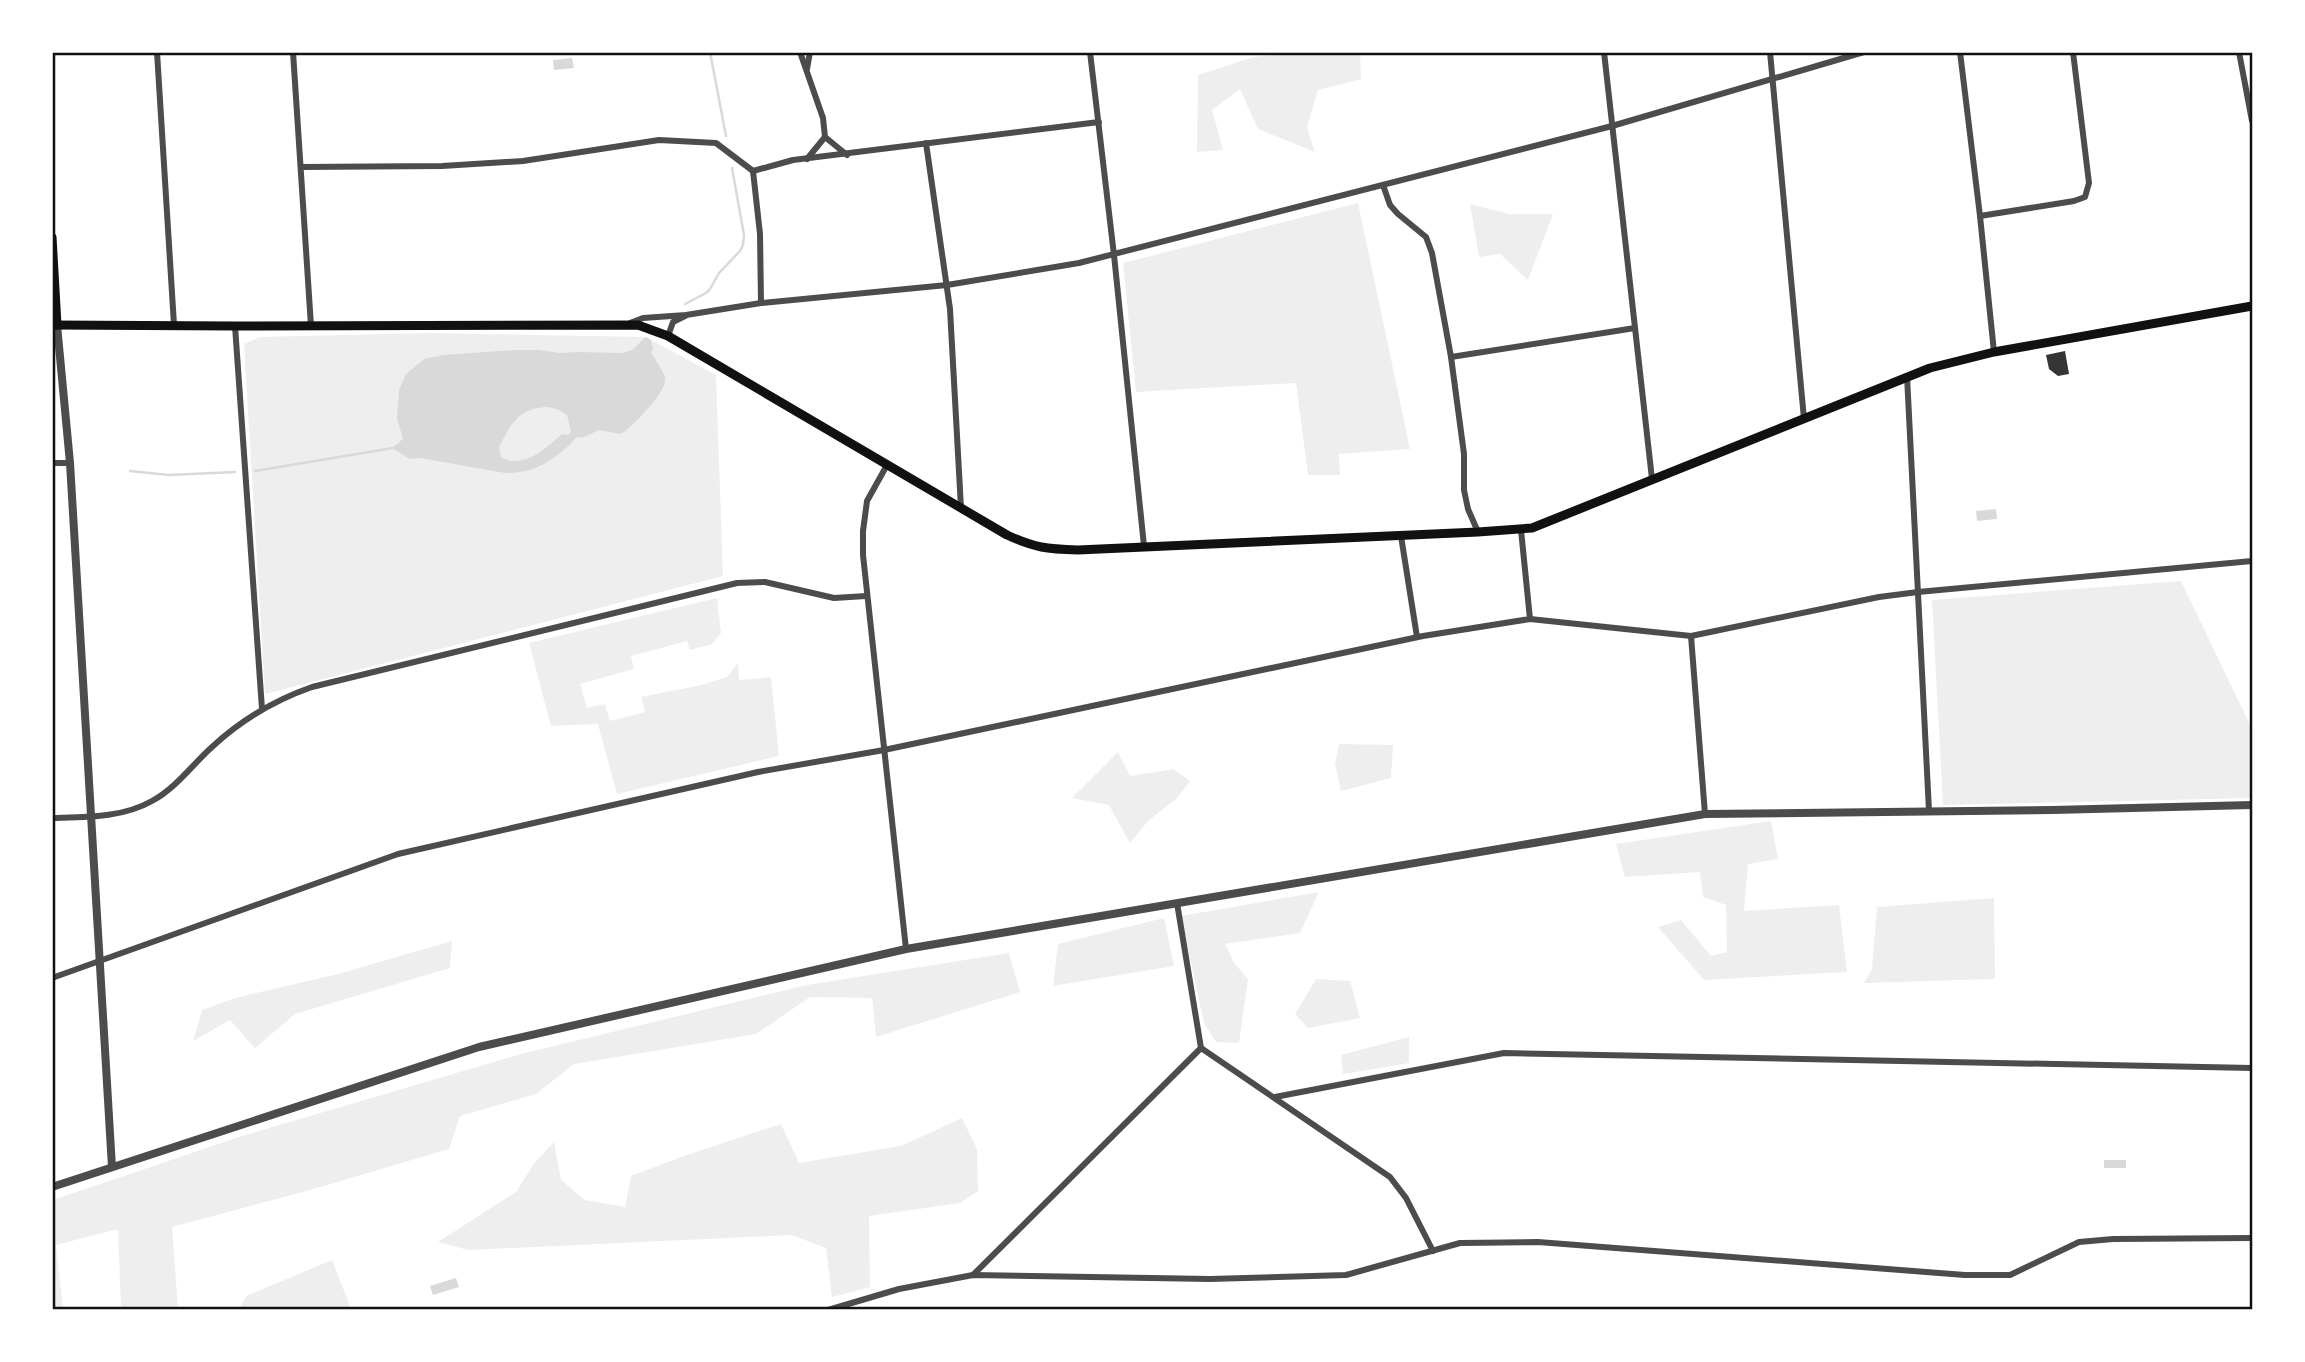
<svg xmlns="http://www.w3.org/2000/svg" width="2305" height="1362" font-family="'Source Sans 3',sans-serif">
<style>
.green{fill:#eee}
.water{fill:#d9d9d9;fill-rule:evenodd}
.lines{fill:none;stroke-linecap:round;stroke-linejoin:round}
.stream{stroke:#d9d9d9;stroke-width:2.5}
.building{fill:#353535}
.minor{stroke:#4c4c4c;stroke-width:6}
.tertiary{stroke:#4c4c4c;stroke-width:8}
.secondary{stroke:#111;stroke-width:9}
.neatline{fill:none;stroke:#111;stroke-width:2.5}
</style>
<rect width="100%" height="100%" fill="#fff"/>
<g class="green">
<path d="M1309 52 1360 53 1361 79 1318 90 1307 128 1315 152 1258 129 1240 89 1212 110 1223 150 1197 152 1198 75 1254 57Z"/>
<path d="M1358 203 1410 449 1339 454 1340 475H1308L1296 383 1136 392 1123 263Z"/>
<path d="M1470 204 1509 214H1553L1528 280 1500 254 1479 257Z"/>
<path d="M430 333 646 337 716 375 723 576 265 694 244 344 260 337Z"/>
<path d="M2181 581 2252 729V798L1943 805 1932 600Z"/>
<path d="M717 598 721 633 712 644 690 650 687 641 631 656 634 669 580 684 587 708 605 704 610 721 645 712 641 697 702 685 727 677 738 663 739 680 771 677 779 756 617 794 598 724 551 726 529 643Z"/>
<path d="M1339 744 1393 745 1391 778 1341 791 1335 764Z"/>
<path d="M1118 752 1130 776 1173 769 1190 781 1177 798 1148 821 1130 843 1109 805 1072 798Z"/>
<path d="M1771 821 1778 859 1748 864 1744 911 1839 905 1847 972 1704 980 1658 927 1681 920 1711 956 1727 952 1726 905 1703 897 1700 872 1625 877 1616 844Z"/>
<path d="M1319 892 1300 933 1225 944 1235 964 1248 979 1239 1043 1216 1042 1204 1023 1181 916Z"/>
<path d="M1994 898 1995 979 1864 983 1872 969 1877 907Z"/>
<path d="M1164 918 1174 966 1053 986 1058 944Z"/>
<path d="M452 941 450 968 295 1014 255 1048 230 1020 193 1041 202 1010 235 998 338 974Z"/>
<path d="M1009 953 1020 992 876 1037 872 998 810 997 756 1034 574 1064 536 1094 460 1116 449 1149 310 1190 172 1227 178 1309H121L118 1229 56 1245 63 1309H53V1200L242 1136 521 1054 807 985Z"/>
<path d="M1316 979 1350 981 1360 1018 1308 1028 1295 1014Z"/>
<path d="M1409 1037V1063L1343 1074 1341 1055Z"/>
<path d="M962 1118 977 1149 978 1191 960 1203 869 1216 870 1287 832 1297 826 1248 792 1235 468 1250 438 1242 516 1192 535 1162 554 1142 561 1180 585 1200 625 1207 631 1176 684 1156 781 1124 799 1163 901 1146Z"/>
<path d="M332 1260 350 1306 323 1310 239 1309 246 1296Z"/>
</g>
<g class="water">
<path d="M572 58 574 68 554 70 553 60Z"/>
<path d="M646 337 651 340 653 349 651 353C654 357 664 373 665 377 668 391 635 423 624 432L620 434 599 430 582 438 577 437C558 458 535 474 505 473L420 458 410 459 392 448 403 439 397 418 399 390 406 374 424 359 443 355 514 350H539L560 353 577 352 622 353 632 350ZM548 407 559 410 567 415 571 432 568 435 562 434C546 448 524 470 501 457L499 447C511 424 518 408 548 407Z"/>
<path d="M1996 509 1997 519 1977 521 1976 511Z"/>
<rect x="2104" y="1160" width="22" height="8"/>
<path d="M456 1278 459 1287 433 1295 430 1286Z"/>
</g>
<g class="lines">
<g class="stream">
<path d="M710 52 726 136"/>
<path d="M685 304 706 293 710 289 719 273 740 251 743 245 744 235 732 168"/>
<path d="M130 471 169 475 235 472"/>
<path d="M255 471 393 448"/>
</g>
</g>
<path class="building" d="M2065 351 2069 374 2058 376 2049 369 2046 355Z"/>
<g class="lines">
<g class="minor">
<path d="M157 52 174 325"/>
<path d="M293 52 311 326"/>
<path d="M800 52 823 118 825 137 847 155"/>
<path d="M1090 52 1114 255 1144 546"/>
<path d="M1604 52 1652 479"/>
<path d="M1770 52 1804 419"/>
<path d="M1960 52 1980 216 1994 352"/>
<path d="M2239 52 2252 121"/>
<path d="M807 69 810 52"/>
<path d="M926 143 950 309 961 508"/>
<path d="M807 159 825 137"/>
<path d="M301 167 442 166 523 161 659 140 716 143 753 171"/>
<path d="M753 171 793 160 1099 122"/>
<path d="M753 171 760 234 761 303"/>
<path d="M1383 185 1390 205 1398 214 1426 237 1432 253 1451 357 1464 454V490L1468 509 1478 532"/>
<path d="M1980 216 2074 201 2085 197 2089 183 2073 52"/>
<path d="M630 323 643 318 686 315 761 303 947 285 1079 263 1612 126 1864 52"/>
<path d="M235 326 262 709"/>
<path d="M668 336 673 322 685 316"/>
<path d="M1451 357 1635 328"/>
<path d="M1907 376 1929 811"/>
<path d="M52 463H70"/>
<path d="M887 465 867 501 863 531V555L906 949"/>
<path d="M1521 530 1530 619"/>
<path d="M1401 536 1417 637"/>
<path d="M1691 636 1705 814"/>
<path d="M52 818C86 817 122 818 152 801 176 788 192 765 212 747 241 720 275 700 312 687L737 583 765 582 834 598 866 596"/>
<path d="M52 978 398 854 758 772 884 750 1423 636 1530 619 1691 636 1879 597 1918 592 2252 561"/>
<path d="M1201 1048 1390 1177 1406 1198 1433 1251"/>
<path d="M1275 1097 1504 1053 2252 1068"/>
<path d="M973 1275 1201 1048 1177 903"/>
<path d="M828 1310 899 1289 973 1275 1210 1279 1346 1275 1460 1243 1538 1242 1965 1275H2010L2079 1242 2113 1239 2252 1238"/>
</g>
<g class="tertiary">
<path d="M57 325 70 463 112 1167"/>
<path d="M52 1187 479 1047 906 949 1705 814 2053 810 2252 805"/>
</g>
<g class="secondary">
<path d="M52 237 57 325"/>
<path d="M52 325 235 326 638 325 668 336 1007 535C1035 548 1047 549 1078 550L1478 532 1532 528 1930 368 1994 352 2252 306"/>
</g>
</g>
<rect width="2305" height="1362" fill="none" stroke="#ffffff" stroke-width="108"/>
<rect x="54" y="54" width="2197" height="1254" class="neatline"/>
</svg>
